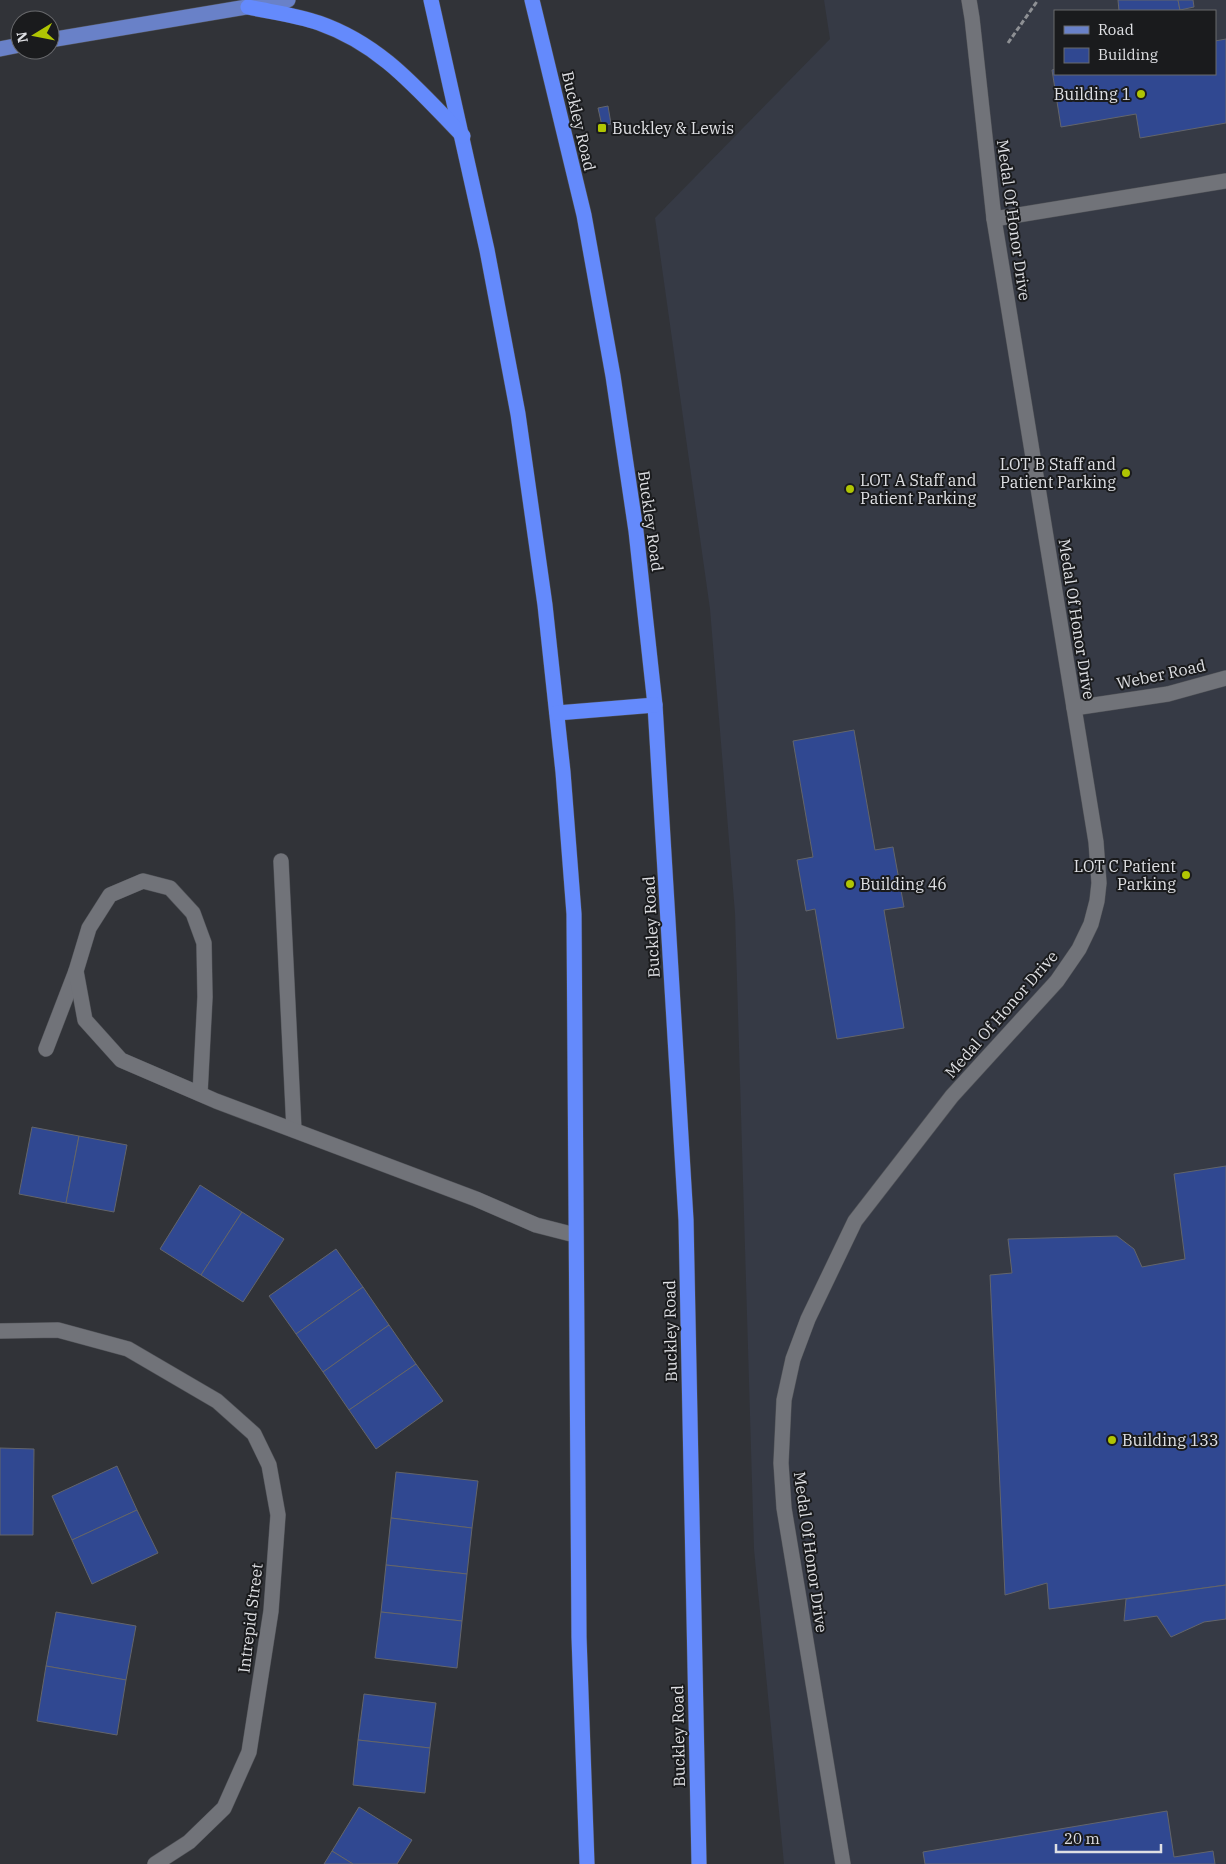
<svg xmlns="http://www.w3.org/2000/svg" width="1226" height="1864" font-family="'IBM Plex Serif',serif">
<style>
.built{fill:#363a45;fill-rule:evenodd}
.building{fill:#304891;stroke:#63656b}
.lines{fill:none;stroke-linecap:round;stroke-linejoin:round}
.minor-casing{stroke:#505257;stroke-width:16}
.major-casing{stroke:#505257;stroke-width:16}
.highway-casing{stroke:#505257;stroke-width:16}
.path{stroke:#8e9094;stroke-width:3;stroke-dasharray:5 2.5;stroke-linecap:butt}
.minor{stroke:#717379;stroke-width:15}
.major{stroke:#6981c8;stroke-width:15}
.highway{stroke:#648afc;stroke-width:15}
.poi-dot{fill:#b0c503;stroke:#1a1b1d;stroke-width:2}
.labels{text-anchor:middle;stroke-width:4;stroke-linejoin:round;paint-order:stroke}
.poi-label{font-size:16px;fill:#dfe0e4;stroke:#1a1b1d;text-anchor:start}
.street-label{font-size:16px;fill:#dfe0e4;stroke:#1a1b1d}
</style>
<rect width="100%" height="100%" fill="#313338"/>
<path class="built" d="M824 0H1226V1864H784L754 1549 735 913 710 609 655 218 830 39ZM1055 11H1215V74H1055Z"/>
<g class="building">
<path d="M1118 0H1178L1180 11H1119Z"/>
<path d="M1178 0H1193L1194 7 1180 10Z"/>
<path d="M1226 39V123L1140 138 1136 114 1061 127 1052 70 1055 69V74H1215V41Z"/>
<path d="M608 106 611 124 602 126 598 108Z"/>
<path d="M854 730 875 850 893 847 904 907 884 910 904 1028 837 1039 815 909 806 911 797 860 813 857 793 741Z"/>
<path d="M32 1127 79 1136 66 1203 19 1194Z"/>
<path d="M79 1136 127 1145 114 1212 66 1203Z"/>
<path d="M1226 1166V1585L1049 1609 1047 1583 1005 1595 990 1275 1012 1273 1008 1239 1117 1236 1134 1249 1142 1267 1185 1259 1174 1174Z"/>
<path d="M200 1185 242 1212 201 1275 160 1249Z"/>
<path d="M242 1212 284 1239 243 1302 201 1275Z"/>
<path d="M336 1249 363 1287 296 1334 269 1296Z"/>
<path d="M363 1287 389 1325 323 1372 296 1334Z"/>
<path d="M389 1325 416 1364 349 1410 323 1372Z"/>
<path d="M416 1364 443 1401 376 1449 349 1410Z"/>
<path d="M0 1448 34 1449 33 1535H0Z"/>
<path d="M117 1466 137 1510 72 1540 52 1496Z"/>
<path d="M396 1472 478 1481 472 1528 391 1518Z"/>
<path d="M137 1510 158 1553 92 1584 72 1540Z"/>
<path d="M391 1518 472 1528 467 1574 386 1565Z"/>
<path d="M386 1565 467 1574 462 1621 381 1612Z"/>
<path d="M1226 1585V1619L1204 1622 1171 1637 1157 1616 1124 1621 1126 1599Z"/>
<path d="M56 1612 136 1626 126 1680 46 1666Z"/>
<path d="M381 1612 462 1621 457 1668 375 1658Z"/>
<path d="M46 1666 126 1680 117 1735 37 1721Z"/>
<path d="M364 1694 436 1703 430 1748 358 1740Z"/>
<path d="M358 1740 430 1748 425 1793 353 1785Z"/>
<path d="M359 1807 412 1840 397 1864H353L332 1851Z"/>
<path d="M1167 1811 1174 1857 1213 1851 1215 1864H925L923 1852Z"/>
<path d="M332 1851 353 1864H324Z"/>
</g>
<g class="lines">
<g class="minor-casing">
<g id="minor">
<path d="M994 219 1226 181"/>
<path d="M1074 708 1168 694 1226 678"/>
<path d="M281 861 294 1130"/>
<path d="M46 1049 76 971"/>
<path d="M200 1094 205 997 204 943 193 913 170 888 143 881 110 895 89 928 76 971 85 1020 121 1060 200 1094 216 1101 476 1199 536 1225 575 1235"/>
<path d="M0 1331 58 1330 128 1349 217 1401 254 1434 269 1465 278 1515 271 1611 249 1752 224 1808 189 1842 155 1864"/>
<path d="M843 1864 784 1508 781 1463 784 1400 793 1359 808 1319 855 1221 952 1096 1057 981 1079 949 1091 924 1097 901 1099 883 1096 842 994 219 972 18 969 0"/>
</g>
</g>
<g class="major-casing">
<g id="major">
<path d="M50 40 288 0"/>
<path d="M0 49 20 45"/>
</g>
</g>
<g class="highway-casing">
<g id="highway">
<path d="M431 0 487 250 518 414 545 605 563 772 574 914 579 1637 587 1864"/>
<path d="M532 0 584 215 613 376 636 531 655 705 686 1220 699 1864"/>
<path d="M248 7C271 12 297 15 319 23 382 45 418 90 463 136"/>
<path d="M557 713 655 705"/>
</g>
</g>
<path class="path" d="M1008 43 1038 0"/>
<use href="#minor" class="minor"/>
<use href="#major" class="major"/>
<use href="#highway" class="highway"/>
</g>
<g class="poi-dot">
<circle cx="1141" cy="94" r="5"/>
<rect x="597" y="123" width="10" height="10" rx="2.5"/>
<circle cx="1126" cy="473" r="5"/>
<circle cx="850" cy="489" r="5"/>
<circle cx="1186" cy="875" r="5"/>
<circle cx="850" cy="884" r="5"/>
<circle cx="1112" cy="1440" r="5"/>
</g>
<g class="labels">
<g class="poi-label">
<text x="1131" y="100" text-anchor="end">Building 1</text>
<text x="612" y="134">Buckley &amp; Lewis</text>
<text x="1116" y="470" text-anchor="end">LOT B Staff and<tspan x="1116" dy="18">Patient Parking</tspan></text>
<text x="860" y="486">LOT A Staff and<tspan x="860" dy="18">Patient Parking</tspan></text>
<text x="1176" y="872" text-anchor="end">LOT C Patient<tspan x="1176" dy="18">Parking</tspan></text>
<text x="860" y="890">Building 46</text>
<text x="1122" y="1446">Building 133</text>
</g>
<g class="street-label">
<text transform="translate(579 121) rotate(77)" y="6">Buckley Road</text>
<text transform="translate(1014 220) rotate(82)" y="6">Medal Of Honor Drive</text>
<text transform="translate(651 521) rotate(82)" y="6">Buckley Road</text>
<text transform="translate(1077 619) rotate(81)" y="6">Medal Of Honor Drive</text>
<text transform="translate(1161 674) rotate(-12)" y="6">Weber Road</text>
<text transform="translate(651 927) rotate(-93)" y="6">Buckley Road</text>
<text transform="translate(1001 1014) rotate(-49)" y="6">Medal Of Honor Drive</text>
<text transform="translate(670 1331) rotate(-91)" y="6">Buckley Road</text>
<text transform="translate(811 1552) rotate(82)" y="6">Medal Of Honor Drive</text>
<text transform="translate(250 1618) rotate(-83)" y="6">Intrepid Street</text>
<text transform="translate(678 1736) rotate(-91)" y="6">Buckley Road</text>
</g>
</g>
<rect x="1054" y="10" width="162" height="65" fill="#1a1b1d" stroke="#696a6d"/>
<rect x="1064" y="26" width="25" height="8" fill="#6981c8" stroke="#696a6d"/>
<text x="1098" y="35" font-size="15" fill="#dfe0e4">Road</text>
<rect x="1064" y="48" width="25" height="15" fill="#304891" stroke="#696a6d"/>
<text x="1098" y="60" font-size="15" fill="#dfe0e4">Building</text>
<g transform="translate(35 35) rotate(260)"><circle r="24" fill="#1a1b1d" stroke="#696a6d"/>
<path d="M0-4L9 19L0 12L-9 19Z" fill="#b0c503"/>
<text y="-8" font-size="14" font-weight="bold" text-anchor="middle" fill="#dfe0e4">N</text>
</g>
<path d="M1056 1844v8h105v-8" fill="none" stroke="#dfe0e4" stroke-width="2.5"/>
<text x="1064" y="1844" font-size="15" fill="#dfe0e4" stroke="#1a1b1d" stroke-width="4" paint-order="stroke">20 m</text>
</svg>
